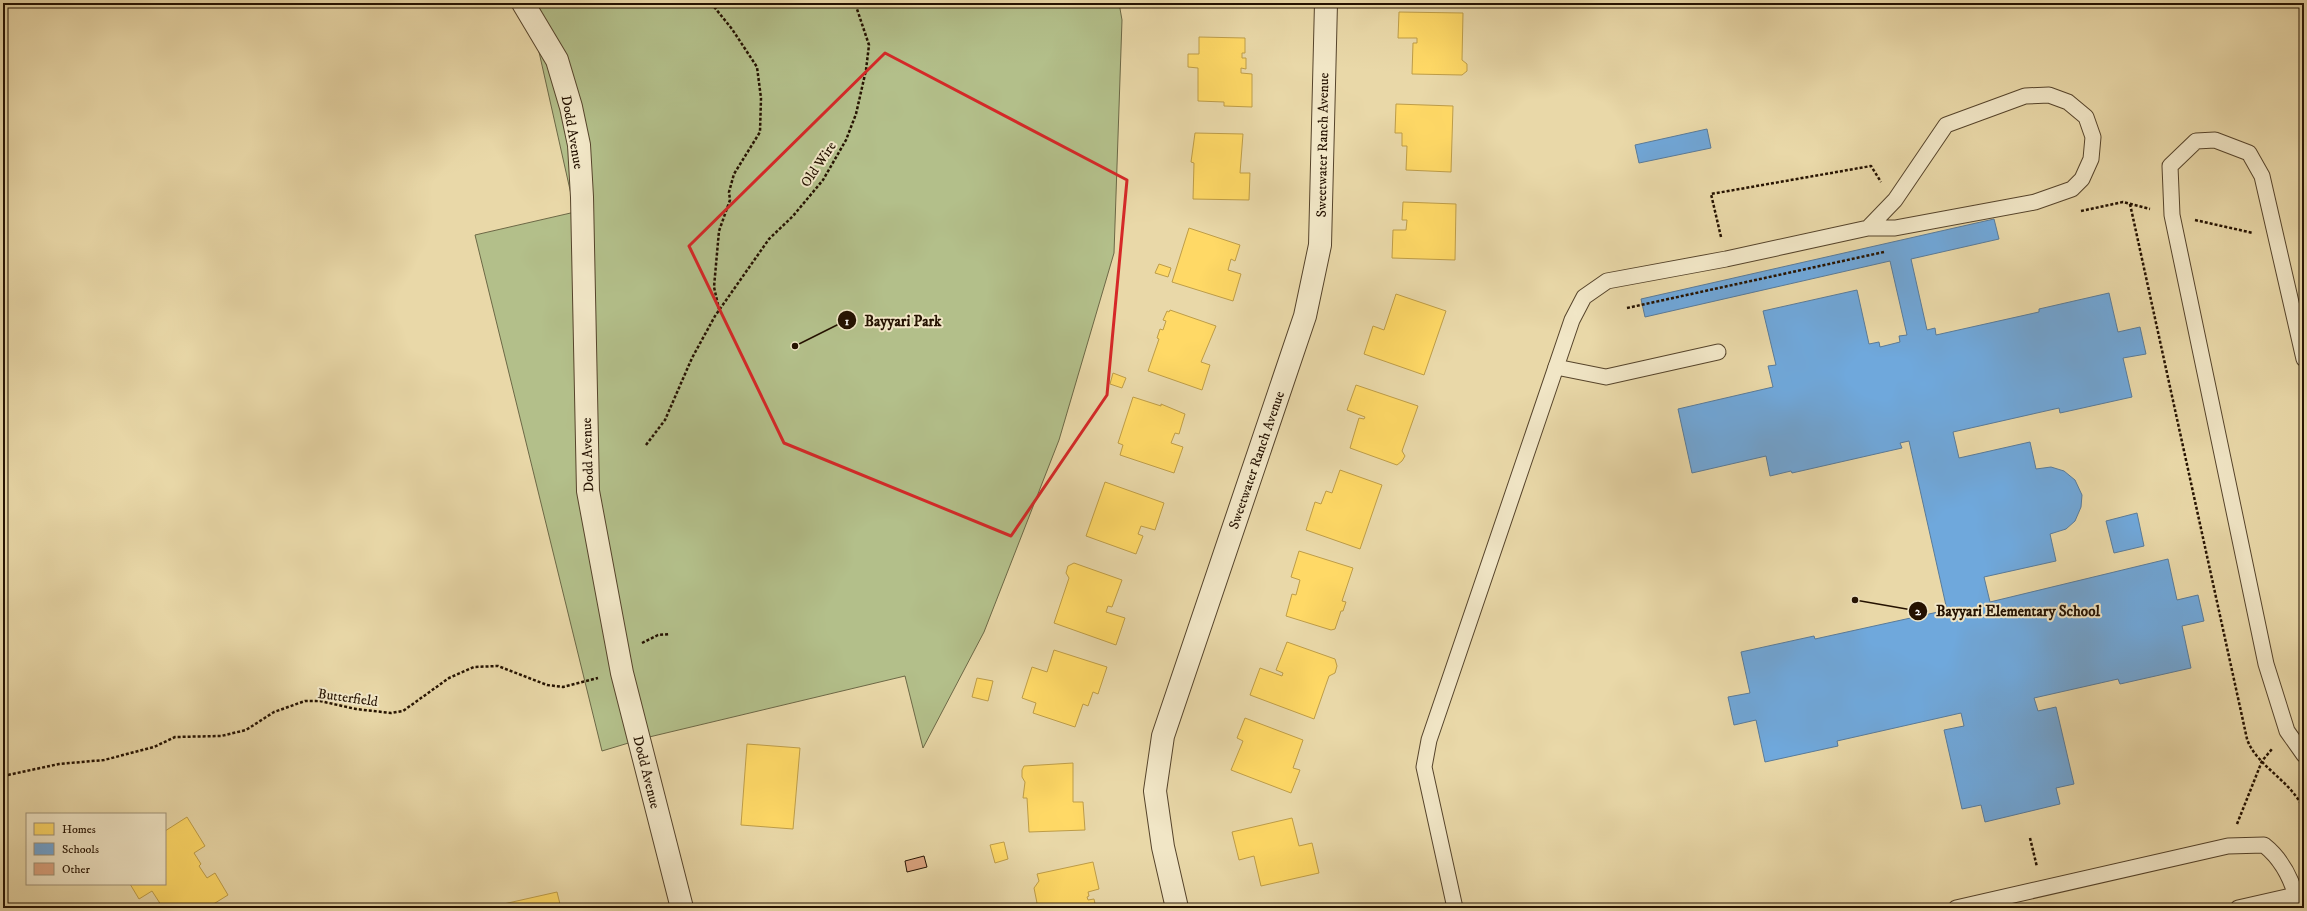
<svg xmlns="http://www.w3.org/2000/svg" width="2307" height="911" font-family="'IM FELL DW Pica',serif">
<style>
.green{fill:#b3bf8a;stroke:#6c6846}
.homes{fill:#ffd966;stroke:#be9d48}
.schools{fill:#6fa8dc;stroke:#597b9a}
.building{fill:#dba37f;stroke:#251201}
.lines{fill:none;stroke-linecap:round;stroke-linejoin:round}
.lane-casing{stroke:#56442b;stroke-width:17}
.street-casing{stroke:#56442b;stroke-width:24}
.path{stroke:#251201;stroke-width:2.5;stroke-dasharray:3 2;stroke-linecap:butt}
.lane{stroke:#f1e6c6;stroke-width:15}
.street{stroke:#f1e6c6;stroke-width:22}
.marked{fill:none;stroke:#d62828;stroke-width:3;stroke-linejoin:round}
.labels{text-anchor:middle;stroke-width:4;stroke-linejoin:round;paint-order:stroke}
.street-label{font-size:14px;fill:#251201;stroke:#f1e6c6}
.leader{fill:none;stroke:#251201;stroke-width:1.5}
.callout-dot{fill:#251201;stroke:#f1e6c6;stroke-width:1.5}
.mark-label{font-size:12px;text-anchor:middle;font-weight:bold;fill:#fff}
.callout-label{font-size:15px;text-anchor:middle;font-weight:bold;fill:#251201;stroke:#f1e6c6;stroke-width:4;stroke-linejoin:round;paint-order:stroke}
</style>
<rect width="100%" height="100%" fill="#e9d8a8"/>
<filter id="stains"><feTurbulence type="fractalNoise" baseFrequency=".005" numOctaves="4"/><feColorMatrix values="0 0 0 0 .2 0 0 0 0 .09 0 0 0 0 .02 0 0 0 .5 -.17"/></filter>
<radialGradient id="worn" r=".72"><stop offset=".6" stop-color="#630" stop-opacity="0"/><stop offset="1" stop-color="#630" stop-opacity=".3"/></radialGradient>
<path class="green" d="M528 3H1119L1122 20 1114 253 1059 440 984 632 923 748 905 676 645 738 602 751 475 235 575 212Z"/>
<g class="homes">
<path d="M1199 3H1244V5L1199 4Z"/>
<path d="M1399 12 1463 13 1462 60 1467 64V71L1462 75 1412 74 1413 43H1417V38H1398Z"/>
<path d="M1199 37 1245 38V53H1242V58H1246V69L1241 68V73L1252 74V107L1224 106V102L1198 101V68L1188 67V54H1199Z"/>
<path d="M1396 104 1453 106 1451 172 1406 170 1407 146H1402V133H1395Z"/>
<path d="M1195 133 1243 134 1240 173H1250L1249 200 1193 199 1194 163 1191 162Z"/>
<path d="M1403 202 1456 204 1455 260 1392 258 1393 230H1406L1407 220H1402Z"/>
<path d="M1189 228 1240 245 1235 261 1231 259 1228 270 1241 274 1233 301 1172 282Z"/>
<path d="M1159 264 1171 268 1168 277 1155 273Z"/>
<path d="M1396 294 1446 311 1424 375 1364 354 1373 326 1384 330Z"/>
<path d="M1170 310 1216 326 1201 362 1210 365 1202 390 1148 371 1159 339 1157 338 1160 329 1163 330 1166 321 1163 320 1167 311 1169 312Z"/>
<path d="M1113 373 1126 378 1122 388 1110 384Z"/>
<path d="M1356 385 1418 406 1402 451 1405 456 1402 461 1397 465 1350 448 1359 418 1364 419 1365 417 1347 410Z"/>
<path d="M1133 397 1161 406V404L1185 414 1179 434 1175 433 1171 443 1183 447 1174 473 1120 455 1123 445 1118 443Z"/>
<path d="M1340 470 1382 485 1360 549 1306 530 1315 502 1321 504 1326 491 1332 493Z"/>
<path d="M1105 482 1164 503 1155 530 1141 526 1138 534 1143 536 1136 554 1086 536Z"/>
<path d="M1299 551 1353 568 1342 601 1346 602 1343 611H1341L1335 629 1331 630 1286 616 1292 594 1296 595 1300 580 1291 577Z"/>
<path d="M1074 563 1122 580 1112 607 1108 606 1106 612 1125 618 1116 645 1054 623 1069 578 1066 573 1068 566Z"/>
<path d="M1287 642 1335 659 1337 666 1335 673 1329 676 1314 719 1250 695 1260 668 1282 676 1283 673 1276 670Z"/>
<path d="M1054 650 1107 667 1098 694 1093 692 1088 706 1083 704 1075 727 1033 713 1036 703 1022 698 1032 667 1047 672Z"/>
<path d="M977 678 993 681 988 701 972 697Z"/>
<path d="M1245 718 1303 740 1293 768 1300 770 1291 793 1231 770 1243 741 1237 738Z"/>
<path d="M747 744 800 748 793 829 741 825Z"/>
<path d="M1073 763V802H1083L1085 830 1029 832 1027 798H1023L1025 782 1022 777V770L1024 766Z"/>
<path d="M187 817 205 846 194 853 201 864 199 866 207 878 215 873 228 895 207 908H163L152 891 139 899 130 884H165V831Z"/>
<path d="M1292 818 1299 846 1312 843 1319 873 1261 886 1254 856 1239 860 1232 832Z"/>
<path d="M1004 842 1008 859 995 863 990 845Z"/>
<path d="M1093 862 1099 889 1088 892 1089 896 1087 897 1088 900 1094 899 1096 908H1038L1034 888 1039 881 1037 874Z"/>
<path d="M557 892 561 908H500L499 905Z"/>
</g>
<g class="schools">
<path d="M1707 129 1711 148 1639 163 1635 145Z"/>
<path d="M1994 219 1999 239 1911 259 1927 330 1935 328 1936 335 2039 312V309L2109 293 2118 332 2140 327 2146 354 2123 358 2132 397 2060 413 2059 408 1953 432 1959 458 2030 442 2036 469 2051 467 2064 471 2075 480 2082 495 2081 507 2075 521 2066 529 2050 534 2056 561 1984 577 1990 602 2168 559 2177 600 2198 595 2204 621 2182 626 2191 668 2120 684 2118 679 2034 698 2038 711 2056 707 2074 784 2056 788 2060 804 1985 822 1981 805 1962 809 1944 730 1964 726 1961 713 1837 741 1838 746 1765 762 1756 720 1734 725 1728 697 1750 693 1741 652 1814 636 1815 639 1947 610 1909 441 1900 443 1902 448 1792 473 1791 471 1770 476 1766 456 1692 473 1678 409 1773 387 1768 366 1776 365 1763 311 1857 290 1869 344 1879 342 1880 347 1900 342 1899 336 1907 335 1890 261 1645 317 1641 299Z"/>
<path d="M2137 513 2144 546 2114 553 2106 521Z"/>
</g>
<path class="building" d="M924 856 927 867 907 872 905 861Z"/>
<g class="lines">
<g class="lane-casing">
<g id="lane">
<path d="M2304 359 2262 176 2249 153 2215 140 2196 141 2170 166 2172 215 2266 664 2287 731 2304 755"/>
<path d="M1556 367 1606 377 1718 352"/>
<path d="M1455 908 1424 767 1429 740 1572 320 1584 297 1607 281 1726 259 1868 228H1895L2035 202 2072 189 2082 179 2091 159 2093 137 2086 117 2068 102 2049 95 2025 96 1946 125 1895 200 1868 228"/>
<path d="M1956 908 2228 846 2264 845C2283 860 2294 884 2299 908"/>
<path d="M2238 908 2296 895"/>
</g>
</g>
<g class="street-casing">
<g id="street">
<path d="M523 3 557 60 571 107 579 145 582 197 588 491 622 673 682 908"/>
<path d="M1177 908 1163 847 1155 791 1163 736 1305 316 1320 245 1326 3"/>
</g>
</g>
<g class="path">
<path d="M711 3 732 29 757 67 761 98 760 132 734 174 729 192 730 200 719 231 714 287 719 309"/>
<path d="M2130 204 2247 739C2256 766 2292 781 2304 810"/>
<path d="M2081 211 2123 202 2150 209"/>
<path d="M2195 220 2253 233"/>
<path d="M1721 237 1711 194 1871 166 1881 182"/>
<path d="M1627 308 1884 252"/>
<path d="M646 445 665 420 692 358 715 316 769 239 793 216 823 180 846 140 856 114 866 70 869 45 855 3"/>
<path d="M642 643 658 635 670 634"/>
<path d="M3 776 59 764 104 760 154 747 175 737 221 736 246 730 274 712 305 701H320L356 709 391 713 403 711 449 678 474 667 498 666 547 685 563 687 598 678"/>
<path d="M2237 824 2262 761 2272 749"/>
<path d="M2030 838 2037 867"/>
<path d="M2071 908 2090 904 2091 908"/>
</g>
<use href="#lane" class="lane"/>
<use href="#street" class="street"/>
</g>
<path class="marked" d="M885 53 1127 180 1107 395 1011 536 784 443 689 246Z"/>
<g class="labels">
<g class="street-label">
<text transform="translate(573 132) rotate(80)" y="5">Dodd Avenue</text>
<text transform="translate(1322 145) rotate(-89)" y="5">Sweetwater Ranch Avenue</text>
<text transform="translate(818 164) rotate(-56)" y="5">Old Wire</text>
<text transform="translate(587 455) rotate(-92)" y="5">Dodd Avenue</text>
<text transform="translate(1256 460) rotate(-71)" y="5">Sweetwater Ranch Avenue</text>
<text transform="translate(348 697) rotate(8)" y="5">Butterfield</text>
<text transform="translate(647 772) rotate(76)" y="5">Dodd Avenue</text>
</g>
</g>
<path class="leader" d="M795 346L847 320M1855 600L1918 611"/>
<g class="callout-dot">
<circle cx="795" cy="346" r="4"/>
<circle cx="1855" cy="600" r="4"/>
<circle cx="847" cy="320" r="10"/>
<circle cx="1918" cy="611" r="10"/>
</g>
<g class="mark-label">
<text x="847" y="325">1</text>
<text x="1918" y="615">2</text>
</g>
<g class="callout-label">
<text x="903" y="326">Bayyari Park</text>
<text x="2018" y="616">Bayyari Elementary School</text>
</g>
<rect width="2307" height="911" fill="none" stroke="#e9d8a8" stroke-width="16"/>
<rect x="4" y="4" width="2299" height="903" fill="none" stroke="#251201" stroke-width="2"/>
<rect x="8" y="8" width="2291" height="895" fill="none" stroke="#251201"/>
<rect x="26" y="813" width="140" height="72" fill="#f1e6c6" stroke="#9f9177"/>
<rect x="34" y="823" width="20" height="12" fill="#ffd966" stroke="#9f9177"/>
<text x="62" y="833" font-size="12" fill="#251201">Homes</text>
<rect x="34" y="843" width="20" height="12" fill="#6fa8dc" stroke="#9f9177"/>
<text x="62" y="853" font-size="12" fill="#251201">Schools</text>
<rect x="34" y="863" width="20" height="12" fill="#dba37f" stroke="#9f9177"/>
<text x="62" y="873" font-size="12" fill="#251201">Other</text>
<rect width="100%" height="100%" filter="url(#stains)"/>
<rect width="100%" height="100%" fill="url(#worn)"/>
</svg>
